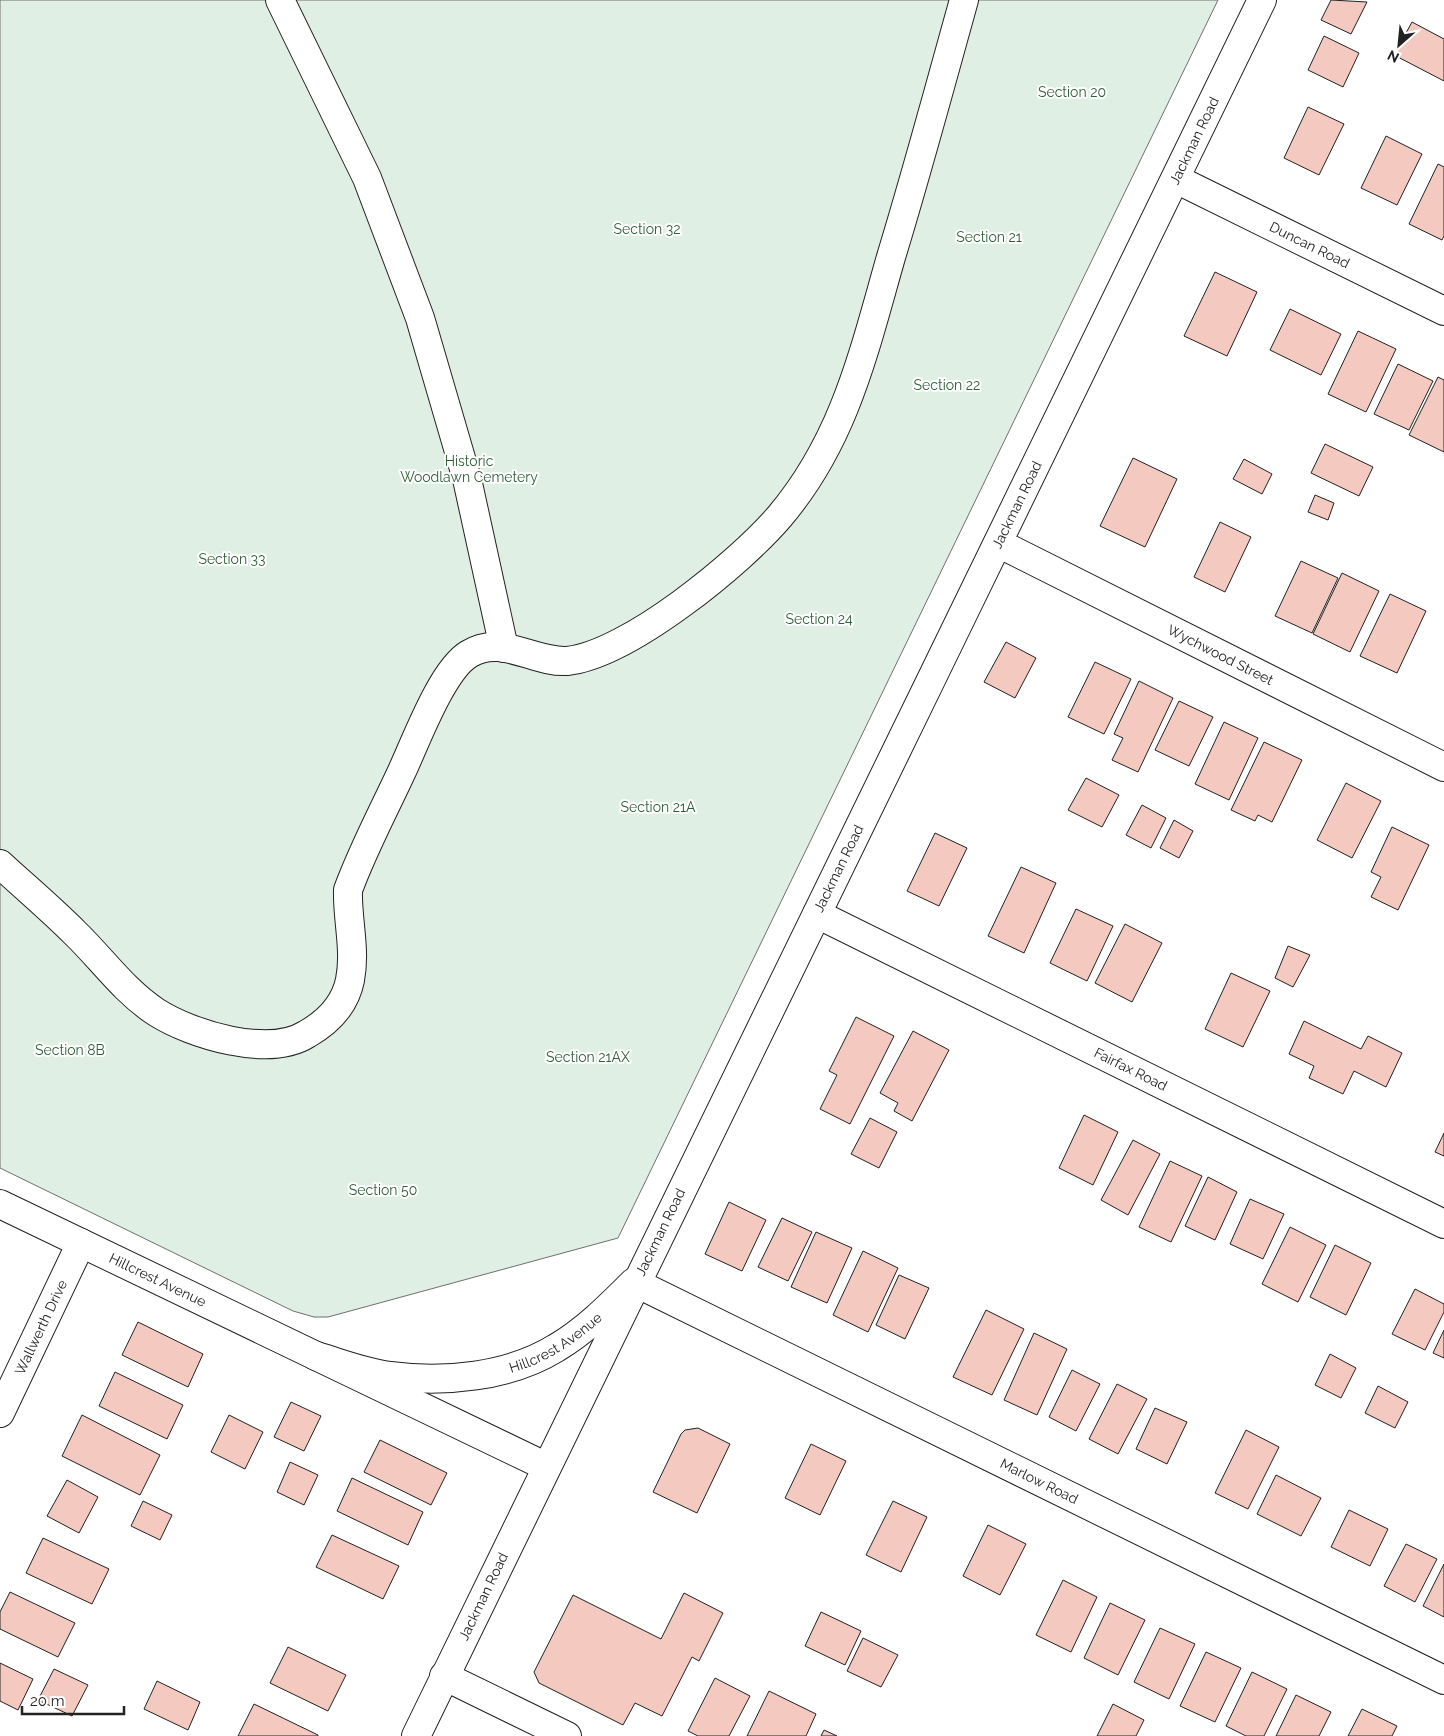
<svg xmlns="http://www.w3.org/2000/svg" width="1444" height="1736" font-family="Raleway,sans-serif">
<style>
.green{fill:#e0efe3;stroke:#6f6f6f}
.building{fill:#f3c9c0;stroke:#222}
.lines{fill:none;stroke-linecap:round;stroke-linejoin:round}
.minor-casing{stroke:#222;stroke-width:30}
.minor{stroke:#fff;stroke-width:28}
.labels{text-anchor:middle;stroke-width:4;stroke-linejoin:round;paint-order:stroke}
.park-label{font-size:14px;fill:#2f5e38;stroke:#fff}
.street-label{font-size:14px;fill:#222;stroke:#fff}
</style>
<rect width="100%" height="100%" fill="#fff"/>
<path class="green" d="M0 0H1218L618 1238 328 1317H314L293 1311 0 1168Z"/>
<g class="building">
<path d="M1331 0 1367 2 1351 34 1321 20Z"/>
<path d="M1412 22 1444 39V81L1394 55Z"/>
<path d="M1324 36 1359 53 1343 87 1308 70Z"/>
<path d="M1308 107 1344 124 1319 175 1284 158Z"/>
<path d="M1386 136 1422 154 1397 205 1361 188Z"/>
<path d="M1438 164 1444 167V236L1442 240 1409 224Z"/>
<path d="M1215 272 1257 292 1227 356 1184 336Z"/>
<path d="M1290 309 1341 334 1321 375 1270 350Z"/>
<path d="M1358 331 1396 349 1366 412 1328 394Z"/>
<path d="M1398 364 1433 381 1409 430 1374 414Z"/>
<path d="M1438 377 1444 380V452L1409 435Z"/>
<path d="M1325 444 1373 467 1359 496 1311 473Z"/>
<path d="M1133 458 1177 479 1145 547 1100 526Z"/>
<path d="M1244 459 1272 474 1262 494 1233 479Z"/>
<path d="M1315 495 1334 503 1328 520 1308 512Z"/>
<path d="M1220 522 1251 537 1225 592 1194 577Z"/>
<path d="M1301 561 1338 578 1312 633 1275 616Z"/>
<path d="M1342 573 1379 591 1350 652 1313 634Z"/>
<path d="M1390 594 1426 611 1397 673 1360 656Z"/>
<path d="M1006 642 1036 658 1015 698 984 682Z"/>
<path d="M1095 662 1131 679 1104 734 1068 717Z"/>
<path d="M1139 681 1173 698 1138 772 1112 760 1123 738 1114 734Z"/>
<path d="M1179 701 1213 717 1189 766 1155 750Z"/>
<path d="M1224 722 1258 738 1229 800 1195 784Z"/>
<path d="M1264 742 1302 760 1272 822 1258 815 1255 821 1231 810Z"/>
<path d="M1086 778 1119 795 1102 827 1068 810Z"/>
<path d="M1346 783 1381 801 1352 858 1317 840Z"/>
<path d="M1142 805 1166 818 1151 848 1126 835Z"/>
<path d="M1174 820 1193 831 1179 858 1160 848Z"/>
<path d="M1392 827 1429 845 1398 910 1371 897 1381 877 1371 872Z"/>
<path d="M935 833 967 848 939 906 907 891Z"/>
<path d="M1021 867 1056 883 1024 953 988 936Z"/>
<path d="M1076 909 1113 926 1087 981 1050 963Z"/>
<path d="M1125 924 1162 943 1132 1002 1095 983Z"/>
<path d="M1288 946 1310 955 1293 987 1275 978Z"/>
<path d="M1231 973 1270 991 1243 1047 1205 1029Z"/>
<path d="M856 1017 894 1036 850 1124 820 1109 837 1075 829 1071Z"/>
<path d="M1304 1021 1361 1049 1368 1036 1402 1053 1386 1087 1354 1071 1343 1094 1309 1078 1314 1066 1289 1054Z"/>
<path d="M913 1031 949 1050 912 1121 894 1111 898 1103 880 1093Z"/>
<path d="M1084 1115 1118 1132 1093 1185 1059 1168Z"/>
<path d="M870 1118 897 1132 879 1168 851 1154Z"/>
<path d="M1444 1133V1156L1435 1152Z"/>
<path d="M1133 1140 1160 1154 1128 1215 1101 1200Z"/>
<path d="M1170 1161 1202 1176 1171 1242 1139 1227Z"/>
<path d="M1208 1177 1237 1192 1215 1240 1185 1226Z"/>
<path d="M1250 1199 1284 1214 1263 1259 1230 1244Z"/>
<path d="M729 1202 766 1220 742 1271 705 1254Z"/>
<path d="M782 1218 812 1232 788 1281 758 1267Z"/>
<path d="M1290 1227 1326 1245 1298 1302 1262 1284Z"/>
<path d="M816 1232 852 1248 827 1303 791 1287Z"/>
<path d="M1335 1245 1371 1263 1346 1315 1310 1297Z"/>
<path d="M863 1251 898 1268 868 1332 833 1315Z"/>
<path d="M899 1275 929 1288 905 1339 876 1325Z"/>
<path d="M1415 1289 1444 1304V1312L1425 1350 1392 1334Z"/>
<path d="M986 1310 1024 1329 992 1395 953 1377Z"/>
<path d="M138 1322 203 1354 188 1387 122 1355Z"/>
<path d="M1444 1330V1358L1433 1353Z"/>
<path d="M1034 1333 1067 1349 1037 1415 1004 1400Z"/>
<path d="M1330 1354 1356 1368 1341 1398 1315 1385Z"/>
<path d="M1072 1370 1100 1384 1076 1431 1049 1417Z"/>
<path d="M115 1372 183 1405 167 1439 99 1406Z"/>
<path d="M1117 1384 1147 1399 1118 1454 1089 1439Z"/>
<path d="M1378 1386 1408 1402 1395 1428 1365 1413Z"/>
<path d="M291 1402 321 1416 304 1451 274 1437Z"/>
<path d="M1155 1408 1187 1422 1167 1464 1136 1449Z"/>
<path d="M82 1415 160 1455 140 1495 62 1456Z"/>
<path d="M229 1415 263 1432 245 1469 211 1452Z"/>
<path d="M698 1428 730 1444 697 1513 653 1492 681 1434 685 1430Z"/>
<path d="M1246 1430 1279 1447 1248 1509 1215 1493Z"/>
<path d="M380 1440 447 1473 431 1505 364 1472Z"/>
<path d="M811 1444 846 1461 820 1515 785 1498Z"/>
<path d="M290 1462 318 1475 304 1505 277 1492Z"/>
<path d="M1276 1475 1321 1498 1301 1536 1257 1514Z"/>
<path d="M352 1478 423 1512 408 1545 337 1511Z"/>
<path d="M67 1480 98 1497 79 1533 47 1516Z"/>
<path d="M143 1501 172 1515 160 1540 131 1526Z"/>
<path d="M893 1501 927 1517 901 1572 866 1555Z"/>
<path d="M1349 1510 1388 1529 1370 1566 1331 1547Z"/>
<path d="M988 1525 1026 1544 1000 1595 963 1576Z"/>
<path d="M332 1535 399 1566 383 1599 316 1567Z"/>
<path d="M43 1538 109 1569 92 1604 26 1573Z"/>
<path d="M1406 1544 1437 1559 1415 1602 1384 1586Z"/>
<path d="M1444 1564V1617L1423 1606Z"/>
<path d="M1063 1580 1097 1597 1071 1652 1036 1635Z"/>
<path d="M10 1592 75 1623 58 1657 0 1629V1612Z"/>
<path d="M684 1593 723 1613 699 1661 692 1657 662 1716 635 1703 623 1725 539 1683 534 1672 573 1595 661 1639Z"/>
<path d="M1110 1603 1145 1620 1118 1675 1084 1658Z"/>
<path d="M821 1612 861 1631 845 1665 805 1646Z"/>
<path d="M1160 1628 1195 1644 1169 1699 1134 1682Z"/>
<path d="M863 1638 898 1655 881 1687 847 1671Z"/>
<path d="M288 1647 346 1675 328 1711 270 1683Z"/>
<path d="M1206 1652 1241 1668 1215 1722 1180 1706Z"/>
<path d="M0 1663 33 1679 18 1710 0 1701Z"/>
<path d="M54 1669 88 1685 72 1716 38 1700Z"/>
<path d="M1252 1672 1287 1689 1264 1736H1246L1226 1726Z"/>
<path d="M715 1678 750 1696 729 1736H698L688 1731Z"/>
<path d="M157 1681 200 1702 188 1730 144 1709Z"/>
<path d="M769 1691 816 1714 806 1736H747Z"/>
<path d="M1296 1695 1331 1712 1319 1736H1276Z"/>
<path d="M254 1704 318 1735V1736H238Z"/>
<path d="M1113 1704 1144 1720 1136 1736H1097Z"/>
<path d="M1362 1709 1397 1726 1392 1736H1348Z"/>
<path d="M824 1730 837 1736H821Z"/>
</g>
<g class="lines">
<g class="minor-casing">
<g id="minor">
<path d="M280 0 367 178 420 318 467 479 504 648"/>
<path id="s1" d="M1176 179 1444 311"/>
<path id="s2" d="M998 543 1444 767"/>
<path d="M0 864C25 887 51 909 75 933 102 959 124 991 156 1012 192 1035 269 1058 307 1034 328 1022 345 1005 350 980 356 950 347 919 348 890 363 849 384 810 402 771 416 741 442 670 469 654 501 634 534 663 567 661 628 655 741 562 780 516 845 439 864 351 891 257 917 172 940 86 964 0"/>
<path id="s3" d="M817 914 1444 1224"/>
<path id="s4" d="M0 1204 545 1466"/>
<path id="s5" d="M316 1356C340 1363 365 1373 390 1376 444 1383 509 1377 556 1348 585 1331 610 1306 634 1282L1444 1680"/>
<path id="s6" d="M0 1413 81 1243"/>
<path d="M444 1676 567 1736"/>
<path id="s7" d="M416 1736C694 1156 983 580 1262 0"/>
</g>
</g>
<use href="#minor" class="minor"/>
</g>
<g class="labels">
<g class="park-label">
<text x="1072" y="97">Section 20</text>
<text x="647" y="234">Section 32</text>
<text x="989" y="242">Section 21</text>
<text x="947" y="390">Section 22</text>
<text x="469" y="466">Historic<tspan x="469" dy="16">Woodlawn Cemetery</tspan></text>
<text x="232" y="564">Section 33</text>
<text x="819" y="624">Section 24</text>
<text x="658" y="812">Section 21A</text>
<text x="70" y="1055">Section 8B</text>
<text x="588" y="1062">Section 21AX</text>
<text x="383" y="1195">Section 50</text>
</g>
<g class="street-label">
<text dy="5" stroke="none"><textPath href="#s7" startOffset="1775">Jackman Road</textPath></text>
<text dy="5" stroke="none"><textPath href="#s1" startOffset="149">Duncan Road</textPath></text>
<text dy="5" stroke="none"><textPath href="#s7" startOffset="1370">Jackman Road</textPath></text>
<text dy="5" stroke="none"><textPath href="#s2" startOffset="249">Wychwood Street</textPath></text>
<text dy="5" stroke="none"><textPath href="#s7" startOffset="965">Jackman Road</textPath></text>
<text dy="5" stroke="none"><textPath href="#s3" startOffset="350">Fairfax Road</textPath></text>
<text dy="5" stroke="none"><textPath href="#s7" startOffset="560">Jackman Road</textPath></text>
<text dy="5" stroke="none"><textPath href="#s4" startOffset="175">Hillcrest Avenue</textPath></text>
<text dy="5" stroke="none"><textPath href="#s6" startOffset="95">Wallwerth Drive</textPath></text>
<text dy="5" stroke="none"><textPath href="#s5" startOffset="250">Hillcrest Avenue</textPath></text>
<text dy="5" stroke="none"><textPath href="#s5" startOffset="802">Marlow Road</textPath></text>
<text dy="5" stroke="none"><textPath href="#s7" startOffset="155">Jackman Road</textPath></text>
</g>
</g>
<g transform="translate(1399 45) rotate(207)" stroke="#ffffff" stroke-width="4" paint-order="stroke">
<path d="M0-4L9 19L0 12L-9 19Z" fill="#222222"/>
<text y="-8" font-size="14" font-weight="bold" text-anchor="middle" fill="#222222">N</text>
</g>
<path d="M22 1706v8h102v-8" fill="none" stroke="#222222" stroke-width="2.5"/>
<text x="30" y="1706" font-size="15" fill="#222222" stroke="#ffffff" stroke-width="4" paint-order="stroke">20 m</text>
</svg>
